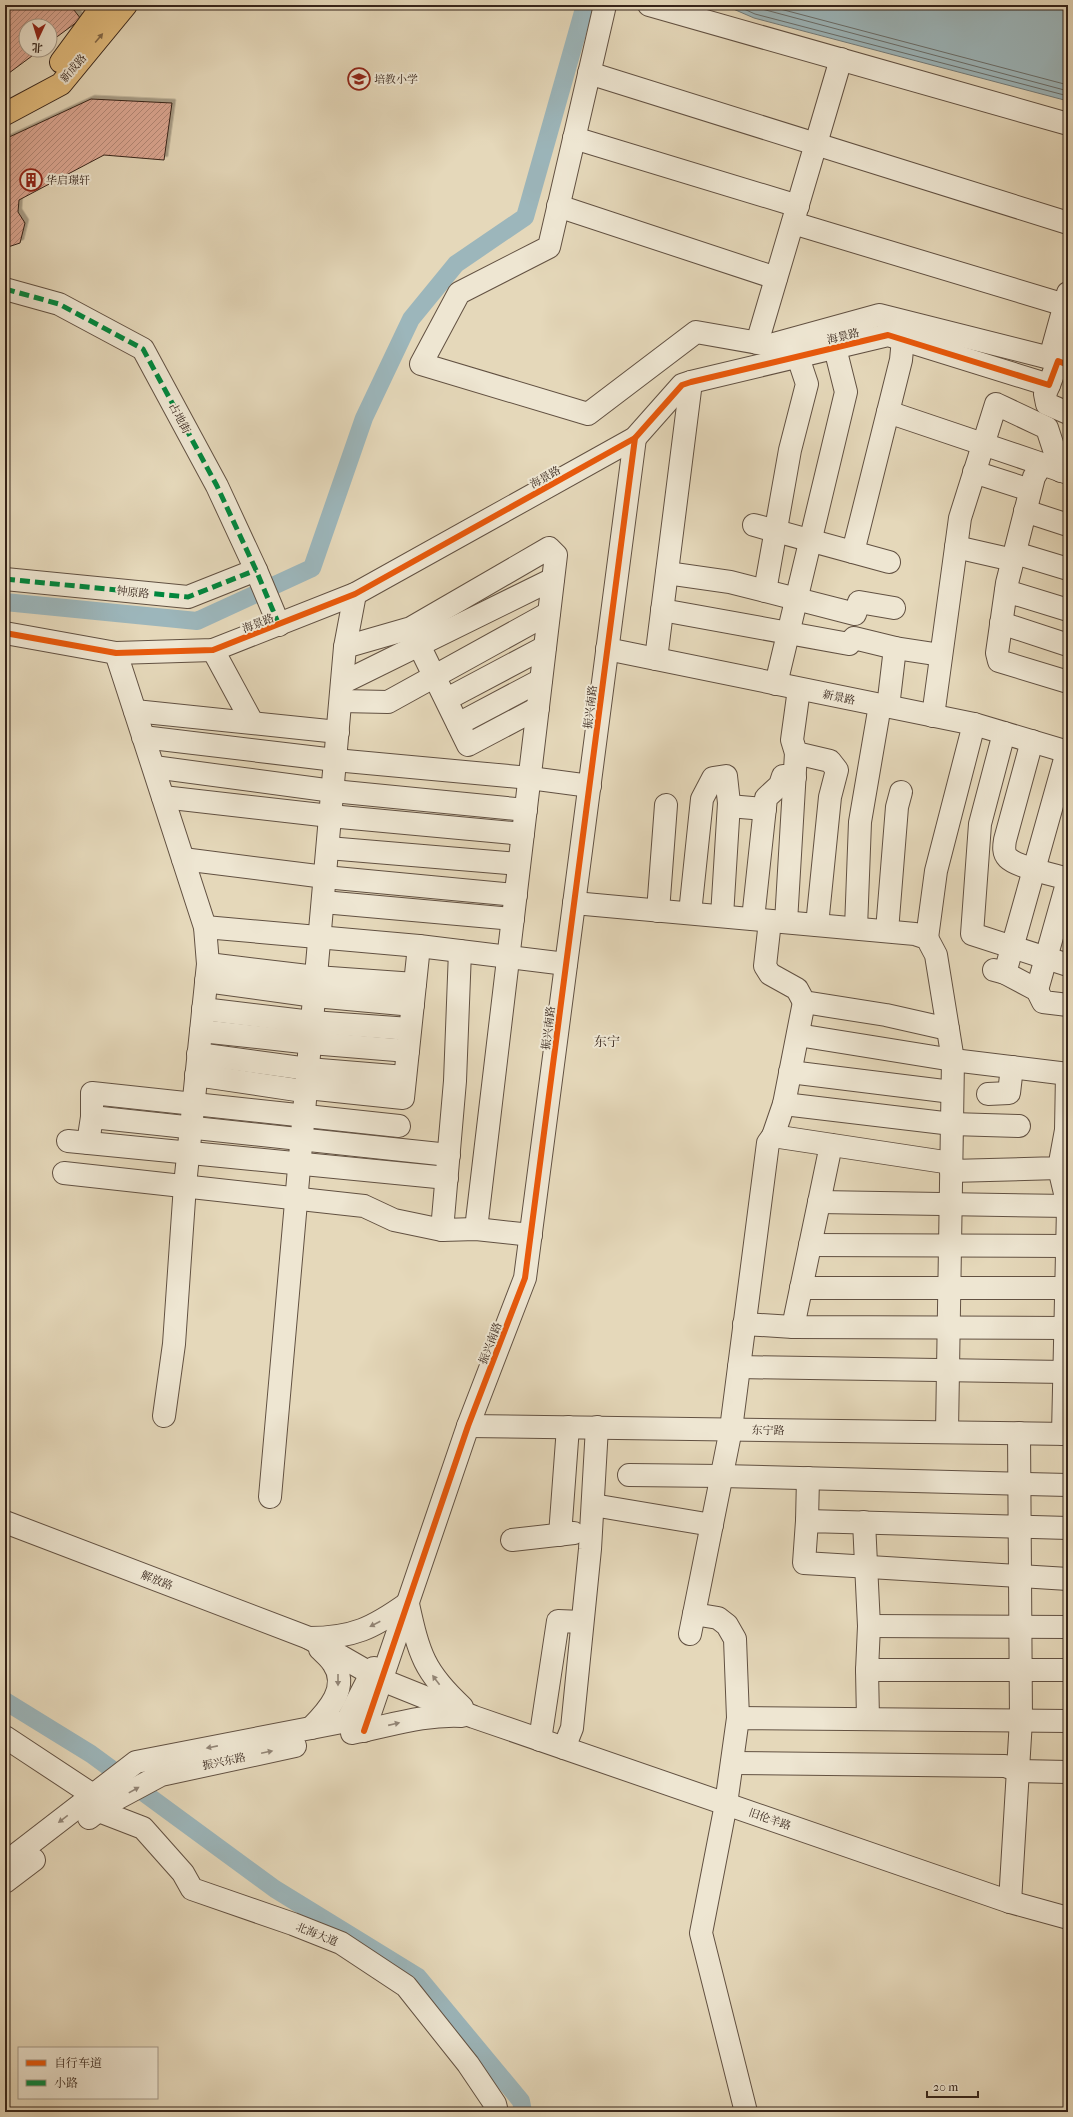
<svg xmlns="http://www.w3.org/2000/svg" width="1073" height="2117" font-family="'IM FELL French Canon','Noto Serif SC',serif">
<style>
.water{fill:#9cb6bb;stroke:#737c7b}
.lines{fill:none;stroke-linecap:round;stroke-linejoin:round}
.shore{stroke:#696d6a;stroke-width:1}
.canal{stroke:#9cb6bb;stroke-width:18}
.building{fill:url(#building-hatch);stroke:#36241a;filter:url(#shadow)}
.minor-casing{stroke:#625142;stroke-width:24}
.major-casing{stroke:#36241a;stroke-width:24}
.minor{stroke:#eee6d2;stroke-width:22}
.major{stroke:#e2bc7d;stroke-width:22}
.quiet{stroke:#00873e;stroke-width:5;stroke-dasharray:10 5;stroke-linecap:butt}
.cycleway-casing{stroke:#eee6d2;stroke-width:8}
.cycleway{stroke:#e8590c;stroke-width:6}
.oneway{fill:#836847}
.oneway2{fill:#928576}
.labels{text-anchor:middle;stroke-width:4;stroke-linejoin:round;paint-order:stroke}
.street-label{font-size:11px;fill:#36241a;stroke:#eee6d2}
.poi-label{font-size:11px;fill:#36241a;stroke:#eee6d2;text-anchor:start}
.quarter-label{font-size:13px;fill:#36241a;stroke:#eee6d2}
</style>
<defs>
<pattern id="building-hatch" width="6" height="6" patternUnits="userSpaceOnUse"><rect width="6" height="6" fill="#dda894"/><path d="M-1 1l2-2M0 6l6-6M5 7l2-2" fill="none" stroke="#b48978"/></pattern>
<filter id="shadow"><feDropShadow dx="3.5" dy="-3.5" stdDeviation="0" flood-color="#0004"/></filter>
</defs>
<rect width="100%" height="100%" fill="#e5d8ba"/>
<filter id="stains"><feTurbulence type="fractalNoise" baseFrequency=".005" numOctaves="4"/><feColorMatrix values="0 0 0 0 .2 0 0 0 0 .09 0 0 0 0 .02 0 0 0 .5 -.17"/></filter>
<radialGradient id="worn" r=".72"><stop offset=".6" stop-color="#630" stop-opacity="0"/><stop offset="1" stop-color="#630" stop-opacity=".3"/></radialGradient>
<path class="water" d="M724 5H1068V101L754 18Z"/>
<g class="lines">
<g class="shore">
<path d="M735 5 755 14 1068 96"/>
<path d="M747 5 1068 91"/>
<path d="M765 5 1068 85"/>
</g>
<g class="canal">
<path d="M5 602 197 621 312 568 364 418 411 319 456 264 525 217 585 5"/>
<path d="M5 1701 91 1754 275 1889 418 1977 521 2101 523 2112"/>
</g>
</g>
<g class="building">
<path d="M10 5H70L81 19 50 42V26H26V50H40L5 76V8Z"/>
<path d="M91 99 172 103 164 160 104 155 19 200 18 212 25 223 20 243 5 248V139Z"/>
</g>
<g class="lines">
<g class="minor-casing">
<g id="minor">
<path d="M605 5 549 247 459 293 421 364 588 414 696 332 770 345 879 315 1050 358"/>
<path d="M649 5 1068 124"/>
<path d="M589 73 1068 223"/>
<path d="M574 138 798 206"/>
<path d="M558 206 776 278"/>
<path d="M793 223 1065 305"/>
<path d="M5 289 59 304 143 349 217 486 256 570 279 625"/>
<path d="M757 343 841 59"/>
<path d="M1058 361 1050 358 1068 293"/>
<path d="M1049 385 1045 394 1047 404 1068 413"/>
<path d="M888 412 1042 464"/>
<path d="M974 472 1030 490"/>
<path d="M1068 473 1042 464 1034 477 1007 583 997 653 999 661 1068 682"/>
<path d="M1025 511 1068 525"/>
<path d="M754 525 889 562"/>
<path d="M956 547 1013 560"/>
<path d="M853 552 901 360 903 339"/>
<path d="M1015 553 1068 569"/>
<path d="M667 573 730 582 855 614 859 602 894 608"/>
<path d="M5 579 188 597 256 570"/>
<path d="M765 591 790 450 807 384 798 357"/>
<path d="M1006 591 1068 610"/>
<path d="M662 610 849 644 854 638 895 648 941 655"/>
<path d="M1001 623 1068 645"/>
<path d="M5 633 116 653 213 650 355 594 635 438 682 385 691 382 888 335 1049 385 1058 361 1068 365"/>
<path d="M413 633 468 745 538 708"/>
<path d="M345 647 411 628 549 548 556 555 476 1229"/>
<path d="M607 649 974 724 1068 752"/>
<path d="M213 650 252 722"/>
<path d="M116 653 205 927 208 964 185 1185 174 1344 164 1416"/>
<path d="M656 659 691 382"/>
<path d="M342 683 553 579"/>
<path d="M776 684 846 392 835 348"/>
<path d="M799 689 792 740 796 753 830 761 837 770 830 797 817 925"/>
<path d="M447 699 545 647"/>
<path d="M341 701 388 702 549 613"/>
<path d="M888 707 895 648"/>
<path d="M135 711 338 732"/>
<path d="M933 716 960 518 996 404 1047 428 1061 471"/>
<path d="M458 724 541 680"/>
<path d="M1004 733 980 824 972 934 1068 965"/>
<path d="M143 737 335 760 530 778 590 786"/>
<path d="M1032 741 1005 840C1004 846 1003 853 1008 858 1017 867 1055 875 1068 879"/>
<path d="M154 767 333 791 526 810"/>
<path d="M163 797 330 816 523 834"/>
<path d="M729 806 765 809"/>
<path d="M328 848 519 864"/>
<path d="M183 859 325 877 516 895"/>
<path d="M323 902 513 919"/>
<path d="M574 903 915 934 927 938 936 955 953 1060 947 1432"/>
<path d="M658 911 666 805"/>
<path d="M690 913 702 799 713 778 726 776 729 803 722 916"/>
<path d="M753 919 766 798 780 785 783 776 795 777"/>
<path d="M770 921 765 966 770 974 797 989 804 1002 886 1015 948 1029"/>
<path d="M786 922 796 753"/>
<path d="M205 927 419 946 566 964"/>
<path d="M856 928 860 822 880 705"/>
<path d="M887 931 897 807 901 792"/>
<path d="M927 938 936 871 974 724"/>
<path d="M208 964 316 977 415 984"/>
<path d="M994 970 1005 973 1037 990 1043 1002 1068 1005"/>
<path d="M1005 973 1067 752"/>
<path d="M206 981 315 996 413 1005"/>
<path d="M1037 990 1068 880"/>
<path d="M203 1009 312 1022 410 1029"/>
<path d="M201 1031 311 1043 408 1051"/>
<path d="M798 1035 953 1060 1068 1074"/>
<path d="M198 1054 308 1069 405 1077"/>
<path d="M790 1072 952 1092"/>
<path d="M196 1075 303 1091 307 1088 403 1098 419 946"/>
<path d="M988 1094 1009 1093 1012 1067"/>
<path d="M784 1104 952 1124 1019 1126"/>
<path d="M92 1117 449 1155"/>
<path d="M773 1136 784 1104 804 1002"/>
<path d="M68 1141 447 1178"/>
<path d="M88 1143 92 1117V1093L399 1126"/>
<path d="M1059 1168 1068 1206"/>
<path d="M951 1171 1059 1168 1066 1130 1067 1074"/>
<path d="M64 1173 364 1206 394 1220 442 1230 476 1229 531 1235"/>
<path d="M819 1202 1068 1206"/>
<path d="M442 1230 455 1081 460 951"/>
<path d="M810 1245 1067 1246"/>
<path d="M801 1288H1066"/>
<path d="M744 1324 793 1327 1065 1328"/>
<path d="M793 1327 831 1145"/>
<path d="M739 1367 1065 1372"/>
<path d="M468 1426 1068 1434"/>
<path d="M1063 1434 1068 1208"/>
<path d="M629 1475 721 1476 1068 1485"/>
<path d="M270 1497 345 647 355 594"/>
<path d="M593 1505 712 1525"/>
<path d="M807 1521 808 1478"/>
<path d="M5 1522 309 1638 382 1680 474 1717 1010 1902 1068 1918"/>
<path d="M864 1522 869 1626 867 1670 868 1719"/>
<path d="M1068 1528 807 1521 804 1563 1068 1579"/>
<path d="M560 1535 568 1427"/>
<path d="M512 1540 574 1533"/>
<path d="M408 1604C419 1654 424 1672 462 1707"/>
<path d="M694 1614 718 1618 727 1625 735 1639 738 1718"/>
<path d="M869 1626 1068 1627"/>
<path d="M690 1634 731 1429 768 1143 773 1136 951 1163"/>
<path d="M309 1638C353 1638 373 1628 408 1603"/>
<path d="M867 1670H1068"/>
<path d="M311 1728C328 1711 350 1687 333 1663 330 1658 324 1653 320 1649"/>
<path d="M364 1731 468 1426 525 1278 635 438"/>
<path d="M352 1733C389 1726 424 1714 462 1716"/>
<path d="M5 1737 105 1803"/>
<path d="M540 1740 558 1621 582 1622"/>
<path d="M564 1748 572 1728 590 1549 597 1427"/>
<path d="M732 1763 1005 1766 1019 1771 1068 1772"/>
<path d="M99 1811 143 1828 183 1873 192 1889 293 1924 341 1943 406 1986 468 2064 495 2104 497 2112"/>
<path d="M89 1818 107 1804 161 1775 295 1746"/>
<path d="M5 1863 136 1762 347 1721 374 1668"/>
<path d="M5 1882 34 1860"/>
<path d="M1010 1902 1021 1720 1019 1433"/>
<path d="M746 2112 701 1933 726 1804 738 1718 1068 1721"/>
</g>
</g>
<g class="major-casing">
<g id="major">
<path d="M61 62 103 5"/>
<path d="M5 114 61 84 126 5"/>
</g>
</g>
<use href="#minor" class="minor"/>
<use href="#major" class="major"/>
<g class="quiet">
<path d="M5 289 59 304 143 349 217 486 256 570 279 625"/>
<path d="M5 579 188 597 256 570"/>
</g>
<g class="cycleway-casing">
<g id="cycleway">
<path d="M5 633 116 653 213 650 355 594 635 438 682 385 691 382 888 335 1049 385 1058 361 1068 365"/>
<path d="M364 1731 468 1426 525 1278 635 438"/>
</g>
</g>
<use href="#cycleway" class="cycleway"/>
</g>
<defs><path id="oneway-solid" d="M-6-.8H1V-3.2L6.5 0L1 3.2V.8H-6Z"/></defs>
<use class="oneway" href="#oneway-solid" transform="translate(99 38) rotate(-50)"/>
<g class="oneway2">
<use href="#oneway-solid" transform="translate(375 1624) rotate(153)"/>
<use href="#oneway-solid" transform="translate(338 1680) rotate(90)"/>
<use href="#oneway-solid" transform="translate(436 1680) rotate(-127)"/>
<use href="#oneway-solid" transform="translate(394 1724) rotate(-13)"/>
<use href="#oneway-solid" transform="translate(212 1747) rotate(169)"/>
<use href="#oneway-solid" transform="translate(267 1752) rotate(-12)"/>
<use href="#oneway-solid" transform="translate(134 1790) rotate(-29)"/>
<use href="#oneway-solid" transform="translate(63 1819) rotate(143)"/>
</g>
<defs>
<g id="school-ring" transform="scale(1.15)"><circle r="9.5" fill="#eee6d2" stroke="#8f2418" stroke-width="1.5"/><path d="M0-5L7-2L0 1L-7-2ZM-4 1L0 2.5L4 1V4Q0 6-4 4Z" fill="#8f2418"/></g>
<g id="building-ring" transform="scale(1.15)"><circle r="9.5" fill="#eee6d2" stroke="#8f2418" stroke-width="1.5"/><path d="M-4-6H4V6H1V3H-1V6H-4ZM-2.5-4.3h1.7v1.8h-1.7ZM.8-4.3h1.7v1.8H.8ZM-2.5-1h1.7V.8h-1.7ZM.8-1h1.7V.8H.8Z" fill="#8f2418"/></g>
</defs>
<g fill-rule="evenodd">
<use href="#school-ring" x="359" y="79"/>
<use href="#building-ring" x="31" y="180"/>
</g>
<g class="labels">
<g class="street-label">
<text transform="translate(73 68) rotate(-49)" y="4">新成路</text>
<text transform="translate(843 336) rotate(-14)" y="4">海景路</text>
<text transform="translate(180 418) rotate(62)" y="4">占地街</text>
<text transform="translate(545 477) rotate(-29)" y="4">海景路</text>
<text transform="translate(133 592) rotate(6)" y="4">钟原路</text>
<text transform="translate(258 623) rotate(-21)" y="4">海景路</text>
<text transform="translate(839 697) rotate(12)" y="4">新景路</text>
<text transform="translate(590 707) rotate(-83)" y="4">振兴南路</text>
<text transform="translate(548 1028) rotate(-83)" y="4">振兴南路</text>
<text transform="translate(490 1343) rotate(-69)" y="4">振兴南路</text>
<text transform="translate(768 1430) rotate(1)" y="4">东宁路</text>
<text transform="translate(157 1580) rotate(21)" y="4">解放路</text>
<text transform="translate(224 1761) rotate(-12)" y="4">振兴东路</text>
<text transform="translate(770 1819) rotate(19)" y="4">旧伦羊路</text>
<text transform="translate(317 1934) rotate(22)" y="4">北海大道</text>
</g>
<g class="poi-label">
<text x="374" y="83">培教小学</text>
<text x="46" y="184">华启璟轩</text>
</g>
<g class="quarter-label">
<text x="607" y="1046">东宁</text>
</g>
</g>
<rect width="1073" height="2117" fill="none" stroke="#e5d8ba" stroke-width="20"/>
<rect x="6" y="6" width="1061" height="2105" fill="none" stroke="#36241a" stroke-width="2"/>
<rect x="10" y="10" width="1053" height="2097" fill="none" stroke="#36241a"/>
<rect x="18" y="2047" width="140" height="52" fill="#eee6d2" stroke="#a49888"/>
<rect x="26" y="2060" width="20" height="6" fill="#e8590c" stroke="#a49888"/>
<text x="54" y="2067" font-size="12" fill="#36241a">自行车道</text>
<rect x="26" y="2080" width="20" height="6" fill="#00873e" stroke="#a49888"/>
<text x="54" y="2087" font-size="12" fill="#36241a">小路</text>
<g transform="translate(38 38) rotate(184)"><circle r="19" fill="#eee6d2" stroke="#a49888"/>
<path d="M0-3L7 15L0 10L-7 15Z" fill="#8f2418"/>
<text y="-6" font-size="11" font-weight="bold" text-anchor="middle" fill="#36241a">北</text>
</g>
<path d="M927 2091v6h51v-6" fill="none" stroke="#36241a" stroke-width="2"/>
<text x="933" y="2091" font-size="12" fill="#36241a" stroke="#eee6d2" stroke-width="3" paint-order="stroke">20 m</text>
<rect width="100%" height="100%" filter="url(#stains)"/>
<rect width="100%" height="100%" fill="url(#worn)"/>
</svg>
